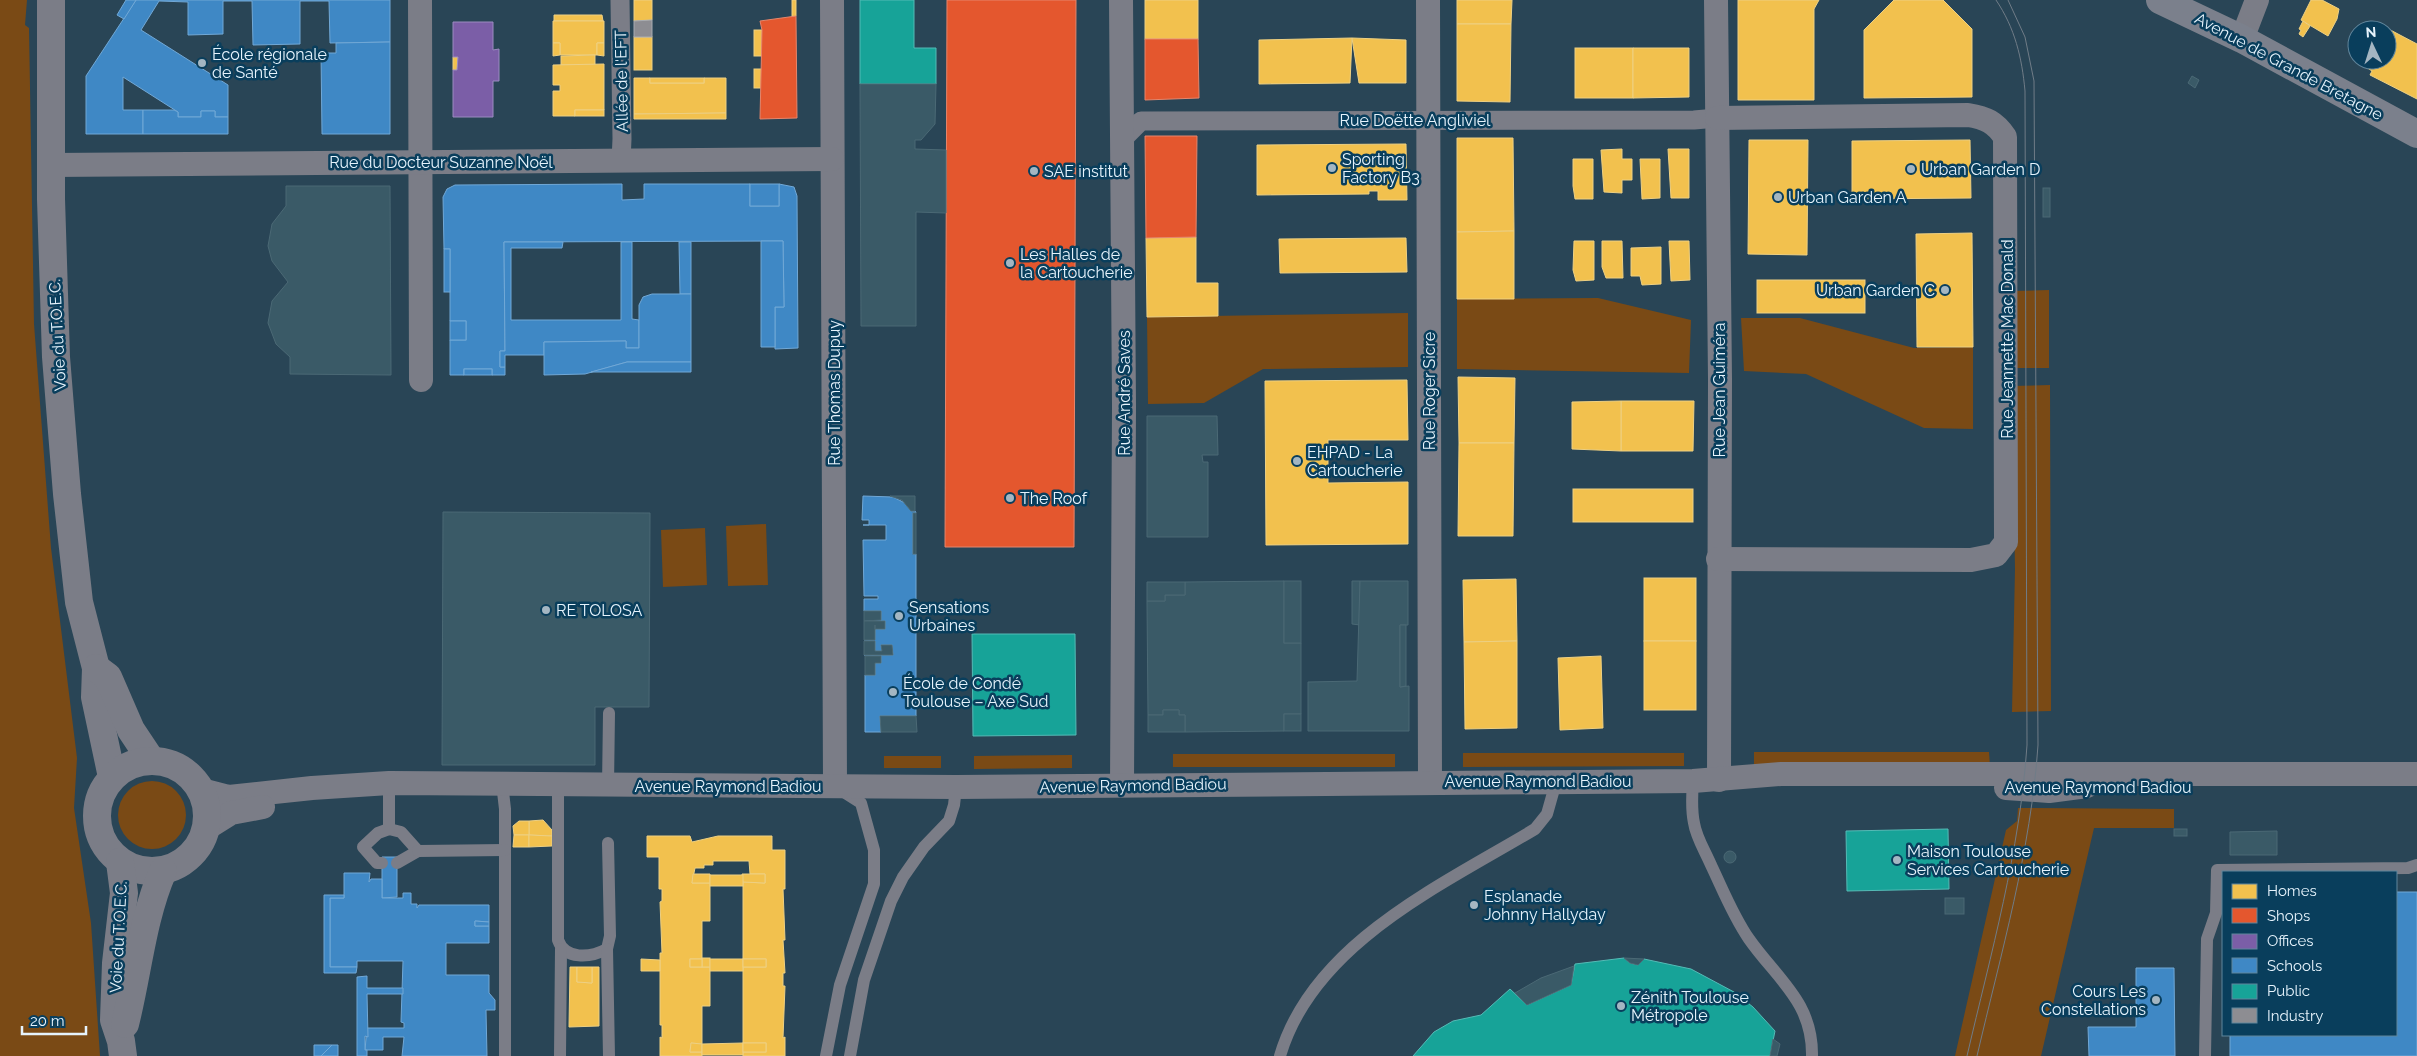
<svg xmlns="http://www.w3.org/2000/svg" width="2417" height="1056" font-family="Raleway,sans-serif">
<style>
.green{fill:#7a4a15}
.homes{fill:#f2c14e;stroke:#eed082}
.shops{fill:#e4572e;stroke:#e5866c}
.offices{fill:#7b5ea7;stroke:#9b8bc0}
.schools{fill:#3f88c5;stroke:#71a8d6}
.public{fill:#17a398;stroke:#55bbb6}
.industry{fill:#8d8d92;stroke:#a8acb2}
.building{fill:#3a5a67;stroke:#4b6975}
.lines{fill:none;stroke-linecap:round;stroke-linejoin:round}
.service{stroke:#7b7d87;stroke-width:12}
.pedestrian{stroke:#7b7d87;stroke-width:19}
.minor{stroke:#7b7d87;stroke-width:24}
.tertiary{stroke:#7b7d87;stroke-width:28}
.secondary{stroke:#7b808c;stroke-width:28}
.tram{stroke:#707c87;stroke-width:1}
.poi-dot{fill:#a4b6c2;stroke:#093e5c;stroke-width:2}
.labels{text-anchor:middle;stroke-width:5;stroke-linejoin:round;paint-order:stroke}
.poi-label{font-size:16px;fill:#e6f3fc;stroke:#093e5c;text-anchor:start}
.street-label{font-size:16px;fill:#e6f3fc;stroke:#093e5c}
</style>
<rect width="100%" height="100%" fill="#294556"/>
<g class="green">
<path d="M0 0H27L25 25 29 28 34 324 51 548 77 758 74 808 91 923 100 1056H0Z"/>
<path d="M2049 290V368H2012V291Z"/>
<path d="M1598 298 1691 320 1689 373 1457 369V299Z"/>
<path d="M1408 313V367L1263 369 1204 403 1148 404 1147 317Z"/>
<path d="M1741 318H1800L1914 348 1973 347V429L1924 428 1806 374 1744 371Z"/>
<path d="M2050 385 2051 711 2012 712 2015 569 2012 386Z"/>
<path d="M766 524 768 585 728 586 726 526Z"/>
<path d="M705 528 707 585 663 587 661 530Z"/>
<path d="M1754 752H1989L1990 766 1754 767Z"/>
<path d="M1463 753H1684V766L1463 767Z"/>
<rect x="1173" y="754" width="222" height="13"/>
<path d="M1072 755V768L974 769V756Z"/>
<rect x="884" y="756" width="57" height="12"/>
<circle cx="152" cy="815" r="34"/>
<path d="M2018 808 2174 809V828H2094L2041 1056H1955L2006 830 2017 821Z"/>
</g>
<g class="homes">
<path d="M634 0H652V20L634 21Z"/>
<path d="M792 0H796V16L792 17Z"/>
<rect x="1145" y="0" width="53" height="39"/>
<path d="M1457 0H1512L1511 24H1457Z"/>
<path d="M1738 0H1819L1814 9V100H1738Z"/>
<path d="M1894 0H1943L1972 29V97L1864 98V30Z"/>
<path d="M2311 0H2322L2339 9 2337 19 2328 36 2301 20Z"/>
<path d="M554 15H602L603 21H554Z"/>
<path d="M553 21H604V43H597V55H560V43H553Z"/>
<path d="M2303 21 2310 26 2303 37 2299 34 2301 30 2299 29Z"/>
<path d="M1457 24H1511L1510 102 1457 101Z"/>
<path d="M2379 24 2417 44V99L2370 75 2372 71 2366 67 2364 60H2387V30H2376Z"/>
<rect x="754" y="30" width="8" height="26"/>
<rect x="634" y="37" width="18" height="33"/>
<path d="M1352 38 1406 40V83H1359Z"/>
<path d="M1352 38 1350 83 1259 84V40Z"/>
<path d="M553 43H560V55L553 56Z"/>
<path d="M597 43H604V56L597 55Z"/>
<rect x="1575" y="48" width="58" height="50"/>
<path d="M1633 48H1689V97L1633 98Z"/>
<path d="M595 55V65H561V56Z"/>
<path d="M453 57H458L457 70H453Z"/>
<path d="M604 64V110H575V116H553V91H560V85H553V65Z"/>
<rect x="754" y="69" width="8" height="19"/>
<path d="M634 78H650V83H704V78H726V113L634 114Z"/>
<rect x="650" y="78" width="54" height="5"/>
<rect x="575" y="110" width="29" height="6"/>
<path d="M726 113V119H634V114Z"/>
<path d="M1457 138H1513L1514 231 1457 232Z"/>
<path d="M1749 140H1808L1807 255 1748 254Z"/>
<path d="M1970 140 1971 198 1852 199V141Z"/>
<path d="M1406 144 1407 200H1378V191H1369V194L1257 195V145Z"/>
<path d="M1622 149V159H1632V180H1622V193L1604 192 1601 150Z"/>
<path d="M1668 149H1689V198H1671Z"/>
<path d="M1573 159H1593V199H1575L1573 186Z"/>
<path d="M1640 159H1660V198L1642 199Z"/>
<path d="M1514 231V299H1457V232Z"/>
<path d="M1972 233 1973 347H1917L1916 234Z"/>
<path d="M1196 237V283H1218V316L1147 317 1146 238Z"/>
<path d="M1406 238 1407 272 1280 273 1279 239Z"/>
<path d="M1574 241H1594V280L1576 281 1573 270Z"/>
<path d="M1602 241H1622L1623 278H1606L1602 267Z"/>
<path d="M1669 241H1689L1690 280 1671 281Z"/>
<path d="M1661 247V284L1642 285 1640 276H1631V248Z"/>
<rect x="1757" y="280" width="108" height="33"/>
<path d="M1458 377 1515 378 1514 443H1459Z"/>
<path d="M1407 380 1408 440H1328V483L1408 482V544L1266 545 1265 381Z"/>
<path d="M1621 401H1694L1693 451H1621Z"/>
<path d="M1621 401V451L1572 449V402Z"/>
<path d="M1459 443H1514L1513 536H1458Z"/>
<rect x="1573" y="489" width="120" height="33"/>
<rect x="1644" y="578" width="52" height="63"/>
<path d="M1516 579 1517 641 1464 642 1463 580Z"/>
<path d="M1517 641V728L1465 729 1464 642Z"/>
<rect x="1644" y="641" width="52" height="69"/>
<path d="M1601 656 1603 728 1560 730 1558 658Z"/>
<path d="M543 820 552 830V836L529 835V821Z"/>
<path d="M519 821H529V835H514L513 826Z"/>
<path d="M514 835H529V847H513Z"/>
<path d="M529 835 552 836V846L529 847Z"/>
<path d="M647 836H690L692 842 718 836H772V850H785V889H783L785 940H783L785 973H783V986H785L783 1038 785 1037V1056H743V1052H766V1043H743V967H766V959H743V882L765 883V874H750L749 861H713V865H704V868H695L692 883H710V921H702V959H690V967H710V1006H702V1044L691 1043 690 1052H702V1056H660V1037L662 1038V1025H660V953H662L660 902 662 901V889H659V857H647Z"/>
<path d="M693 874H710V883H692Z"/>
<path d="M742 874H765V883L743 882Z"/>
<rect x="710" y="875" width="33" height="11"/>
<rect x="702" y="958" width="8" height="9"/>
<path d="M641 959 660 960V971H641Z"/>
<rect x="690" y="959" width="12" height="8"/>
<rect x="710" y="959" width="33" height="12"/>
<rect x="743" y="959" width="23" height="8"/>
<path d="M570 967H577V982L592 983V967H599V1026L569 1027Z"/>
<path d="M577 967H592V983L577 982Z"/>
<path d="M691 1043 702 1044V1052H690Z"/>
<path d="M743 1043V1055H702V1044Z"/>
<rect x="743" y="1043" width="23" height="9"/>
</g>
<g class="shops">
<path d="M947 0H1076L1074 547H945Z"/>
<path d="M796 16 797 118 760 119 762 30 760 21Z"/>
<path d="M1145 39H1198L1199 98 1145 100Z"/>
<path d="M1145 136H1197L1196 237 1146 238Z"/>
</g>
<path class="offices" d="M453 22H493V50L499 49V81H493V117H453V70H457L458 57H453Z"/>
<g class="schools">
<path d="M136 0H390V42L330 43 329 1H300V44L253 45 252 1H223V34L188 35V2L159 1 141 30 228 85V117H215V111H201V117H178V112L123 77V110H143V134H86V76Z"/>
<path d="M136 0 124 19 117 15 126 0Z"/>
<path d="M390 42V134H322L321 53H336V43Z"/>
<path d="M143 110H174L178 112V117H201V111H215V117H228V134H143Z"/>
<path d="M622 184V200L644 199V184H750V206H779V184L794 187 797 196 798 348 775 349V307H784L783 241 504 242 505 351H500V367H505V375H492V369H464V375H450V340H466V321H450V249H444L443 197 447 189 455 185Z"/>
<rect x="750" y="184" width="29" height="22"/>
<path d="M761 241H783L784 307H775V347H761Z"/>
<path d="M504 242H563L562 248H511V320H621V242H632V319L639 320V348H626V341L544 342V355H505V367H500V351H505Z"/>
<path d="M679 242H691V294H680Z"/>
<rect x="444" y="249" width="6" height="43"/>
<path d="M652 294H691V362H627L585 374 544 375V342L626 341V348H639V305L643 297Z"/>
<rect x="450" y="321" width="16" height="19"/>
<path d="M627 362H691V372H591Z"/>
<rect x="464" y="369" width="28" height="6"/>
<path d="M863 496 893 497 905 503 911 511H915L916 513H913V554H916V716H880L881 732H865V675H875V663H881V656L864 655H893L892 645H881L882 651H875V641H864L875 640V625V629H885V621H864L881 620V611H864V599H878V596H864L863 540H886V525H863H869V520H862Z"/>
<path d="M382 857H397V897L382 898Z"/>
<path d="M344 873H370L369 882 371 879H382V898H403V893H411V904H417V908L419 905H489V922L475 921V926H489V943H446V975H489V993L495 1000V1010H486L487 1056H402L404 1037H383V1050H365L367 1028H404V1023L401 1022 403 961H357V967H330V898H344Z"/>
<path d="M2396 892H2417V1056H2230V1035H2396Z"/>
<path d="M324 895H344V898H330V967H357L356 973H324Z"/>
<path d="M475 921 489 922V926H475Z"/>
<path d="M2136 968H2174L2175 1056H2089L2088 1027H2136Z"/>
<path d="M367 976V988H403V994H367L368 1037 365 1036V1050H367V1056H357V977Z"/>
<path d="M314 1045H332L321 1056H314Z"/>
<path d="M332 1045H338V1056H321Z"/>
</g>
<g class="public">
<path d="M860 0H914V48H936V84H860Z"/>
<path d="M972 634H1075L1076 735 973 736Z"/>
<path d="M1948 829 1949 889 1847 891 1846 831Z"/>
<path d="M1624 958 1630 963 1638 965 1644 959 1691 969 1734 992 1753 1007 1775 1031 1770 1056H1413L1434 1032 1453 1021 1481 1015 1510 989 1527 1005 1571 985 1575 964Z"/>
</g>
<path class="industry" d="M652 20V37H634V21Z"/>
<g class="building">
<path d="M2192 76 2199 80 2195 88 2188 83Z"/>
<path d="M860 84H936L935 124 921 140H915V149L946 150V213L916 212V326H861Z"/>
<path d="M286 186H390L391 375 290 374V357L276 344 268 323 272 301 288 282 272 261 268 246 272 224 286 206Z"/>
<rect x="2043" y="188" width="7" height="29"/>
<path d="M1147 416H1217L1218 455H1202L1203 462H1208V537H1147Z"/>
<path d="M890 496H915V511H911L902 500Z"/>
<path d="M443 512 650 513 649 707H595V765H442Z"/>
<rect x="913" y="513" width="3" height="41"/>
<path d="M1284 581V643H1301V714H1284V731L1185 732V715H1179V710H1163V715H1148L1147 601H1165V595H1185V582Z"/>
<rect x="1284" y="581" width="17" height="62"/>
<path d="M1352 581H1360V625L1352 624Z"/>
<path d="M1360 581H1408V625H1400V687L1409 686V731H1308V682L1357 681Z"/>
<path d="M1147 582H1185V595H1165V601H1147Z"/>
<path d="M864 611H881V620L864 621Z"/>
<path d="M864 621H885V629H875V625V640H864Z"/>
<path d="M1400 625H1406V686L1400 687Z"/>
<path d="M864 641H875V651H882L881 645H892L893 655H864Z"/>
<path d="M865 656H881V663H875V675H865Z"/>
<path d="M1163 710H1179V715H1185V732H1148V715H1163Z"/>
<rect x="1284" y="714" width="17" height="17"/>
<path d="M880 716H916L917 732H881Z"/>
<rect x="2174" y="829" width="13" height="7"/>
<path d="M2277 831V855H2230V832Z"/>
<circle cx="1730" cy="857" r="6"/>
<rect x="1945" y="898" width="19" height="16"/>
<path d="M1624 958 1644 959 1638 965 1630 963Z"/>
<path d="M1574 966 1571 985 1527 1005 1515 993 1541 978Z"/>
<path d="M1773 1039 1780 1044 1777 1056H1770Z"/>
</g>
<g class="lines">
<g class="service">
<path d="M1693 781C1692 794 1691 809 1694 823 1696 837 1705 851 1711 865 1723 890 1733 916 1749 939 1777 979 1813 1002 1812 1056"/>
<path d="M502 783 505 809V1056"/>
<path d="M558 786V940C565 960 590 958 607 949L610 936 608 843"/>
<path d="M608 786 609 713"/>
<path d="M389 829 401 832 418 851 397 863"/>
<path d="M418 851 505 850"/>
<path d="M382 863H377L363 847 378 833 389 829V783"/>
<path d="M607 949 609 1056"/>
<path d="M560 1056 561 949"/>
<path d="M826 1056 840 985 874 884V850L861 803 839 789"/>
<path d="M850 1056 864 980 891 901 903 877 924 847 949 821 954 805 956 787"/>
<path d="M1280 1056C1313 943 1442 885 1535 829L1547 814 1556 782"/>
<path d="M2205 1056 2207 939 2216 913 2217 870 2408 868 2417 865"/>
</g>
<g class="pedestrian">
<path d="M620 0 622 139 621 161"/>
<path d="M1122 140 1141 121 1694 120 1717 118"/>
</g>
<g class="minor">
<path d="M420 0 421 380"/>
<path d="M832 0 835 786"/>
<path d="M1121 0 1124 406 1122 785"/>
<path d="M1428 0 1430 782"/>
<path d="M1716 0 1720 379 1719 780"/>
<path d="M2242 39 2257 0"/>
<path d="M1717 118 1968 115C1986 118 1995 122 2005 137L2006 542 1996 555 1971 560 1718 559"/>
<path d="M51 165 832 159"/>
<path d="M2006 788 2049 791 2087 786"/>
<path d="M202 790 229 797 312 788 389 783 956 787 1693 781 1781 774H2417"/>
<path d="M207 828 231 813 263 807"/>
</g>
<g class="tertiary">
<path d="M51 0V199L56 357 67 494 79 602 96 668 95 697 112 777"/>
<path d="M96 668 108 677 131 730 151 760"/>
<circle cx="152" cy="816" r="55"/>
<path d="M120 862 124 893 116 963 114 1020 121 1041 123 1056"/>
<path d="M125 1024C138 973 142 919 163 871"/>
</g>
<path class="secondary" d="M2160 0 2242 39 2417 134"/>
<g class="tram">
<path d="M1967 1056C1991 953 2020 851 2027 745L2025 91C2022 58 2015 28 1996 0"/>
<path d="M1977 1056C2001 953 2031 850 2038 745L2034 81 2025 37 2008 0"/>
</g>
</g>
<g class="poi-dot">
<circle cx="202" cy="63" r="5"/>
<circle cx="1332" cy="168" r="5"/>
<circle cx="1911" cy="169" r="5"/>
<circle cx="1034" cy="171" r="5"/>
<circle cx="1778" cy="197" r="5"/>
<circle cx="1010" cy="263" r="5"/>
<circle cx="1945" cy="290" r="5"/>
<circle cx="1297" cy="461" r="5"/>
<circle cx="1010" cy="498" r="5"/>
<circle cx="546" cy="610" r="5"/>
<circle cx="899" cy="616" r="5"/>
<circle cx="893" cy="692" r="5"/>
<circle cx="1897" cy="860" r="5"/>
<circle cx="1474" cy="905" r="5"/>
<circle cx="2156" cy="1000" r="5"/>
<circle cx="1621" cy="1006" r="5"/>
</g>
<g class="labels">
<g class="poi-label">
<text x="212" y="60">École régionale<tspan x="212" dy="18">de Santé</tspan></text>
<text x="1342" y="165">Sporting<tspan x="1342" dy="18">Factory B3</tspan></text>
<text x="1921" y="175">Urban Garden D</text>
<text x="1044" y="177">SAE institut</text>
<text x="1788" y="203">Urban Garden A</text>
<text x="1020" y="260">Les Halles de<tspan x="1020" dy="18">la Cartoucherie</tspan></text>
<text x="1935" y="296" text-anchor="end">Urban Garden C</text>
<text x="1307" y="458">EHPAD - La<tspan x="1307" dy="18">Cartoucherie</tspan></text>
<text x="1020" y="504">The Roof</text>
<text x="909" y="613">Sensations<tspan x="909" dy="18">Urbaines</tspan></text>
<text x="556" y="616">RE TOLOSA</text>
<text x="903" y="689">École de Condé<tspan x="903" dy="18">Toulouse – Axe Sud</tspan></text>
<text x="1907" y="857">Maison Toulouse<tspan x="1907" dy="18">Services Cartoucherie</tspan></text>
<text x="1484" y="902">Esplanade<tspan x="1484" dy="18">Johnny Hallyday</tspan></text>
<text x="2146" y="997" text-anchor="end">Cours Les<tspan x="2146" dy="18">Constellations</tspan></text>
<text x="1631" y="1003">Zénith Toulouse<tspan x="1631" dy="18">Métropole</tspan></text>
</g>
<g class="street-label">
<text transform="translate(2289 66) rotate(28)" y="6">Avenue de Grande Bretagne</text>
<text transform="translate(621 81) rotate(-91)" y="6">Allée de l'EFT</text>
<text x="1415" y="126">Rue Doëtte Angliviel</text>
<text x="441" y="168">Rue du Docteur Suzanne Noël</text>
<text transform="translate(57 335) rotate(-93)" y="6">Voie du T.O.E.C.</text>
<text transform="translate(2007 339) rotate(-90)" y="6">Rue Jeannette Mac Donald</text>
<text transform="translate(1719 390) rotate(-90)" y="6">Rue Jean Guiméra</text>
<text transform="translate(1429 391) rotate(-90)" y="6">Rue Roger Sicre</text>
<text transform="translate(834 393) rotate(-90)" y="6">Rue Thomas Dupuy</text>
<text transform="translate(1124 393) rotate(-90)" y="6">Rue André Saves</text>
<text x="1538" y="787">Avenue Raymond Badiou</text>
<text transform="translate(1133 785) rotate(-1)" y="6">Avenue Raymond Badiou</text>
<text x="728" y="792">Avenue Raymond Badiou</text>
<text x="2098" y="793">Avenue Raymond Badiou</text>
<text transform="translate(118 937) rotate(-87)" y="6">Voie du T.O.E.C.</text>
</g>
</g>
<rect x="2222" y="871" width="175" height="165" fill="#093e5c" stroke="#61869c"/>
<rect x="2232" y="884" width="25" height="15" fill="#f2c14e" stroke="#61869c"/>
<text x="2267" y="896" font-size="15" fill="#e6f3fc">Homes</text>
<rect x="2232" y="908" width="25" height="15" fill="#e4572e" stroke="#61869c"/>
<text x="2267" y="921" font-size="15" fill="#e6f3fc">Shops</text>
<rect x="2232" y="934" width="25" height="15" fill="#7b5ea7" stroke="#61869c"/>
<text x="2267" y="946" font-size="15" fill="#e6f3fc">Offices</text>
<rect x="2232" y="958" width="25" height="15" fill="#3f88c5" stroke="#61869c"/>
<text x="2267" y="971" font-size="15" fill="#e6f3fc">Schools</text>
<rect x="2232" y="984" width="25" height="15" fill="#17a398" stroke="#61869c"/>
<text x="2267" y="996" font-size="15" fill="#e6f3fc">Public</text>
<rect x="2232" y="1008" width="25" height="15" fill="#8d8d92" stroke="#61869c"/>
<text x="2267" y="1021" font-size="15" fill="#e6f3fc">Industry</text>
<g transform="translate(2372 45) rotate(356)"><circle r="24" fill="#093e5c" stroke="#61869c"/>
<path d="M0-4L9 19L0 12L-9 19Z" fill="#a4b6c2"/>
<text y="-8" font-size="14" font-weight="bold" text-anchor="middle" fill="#e6f3fc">N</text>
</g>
<path d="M22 1026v8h64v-8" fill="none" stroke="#e6f3fc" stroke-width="2.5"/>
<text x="30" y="1026" font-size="15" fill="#e6f3fc" stroke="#093e5c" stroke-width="4" paint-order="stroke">20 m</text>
</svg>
